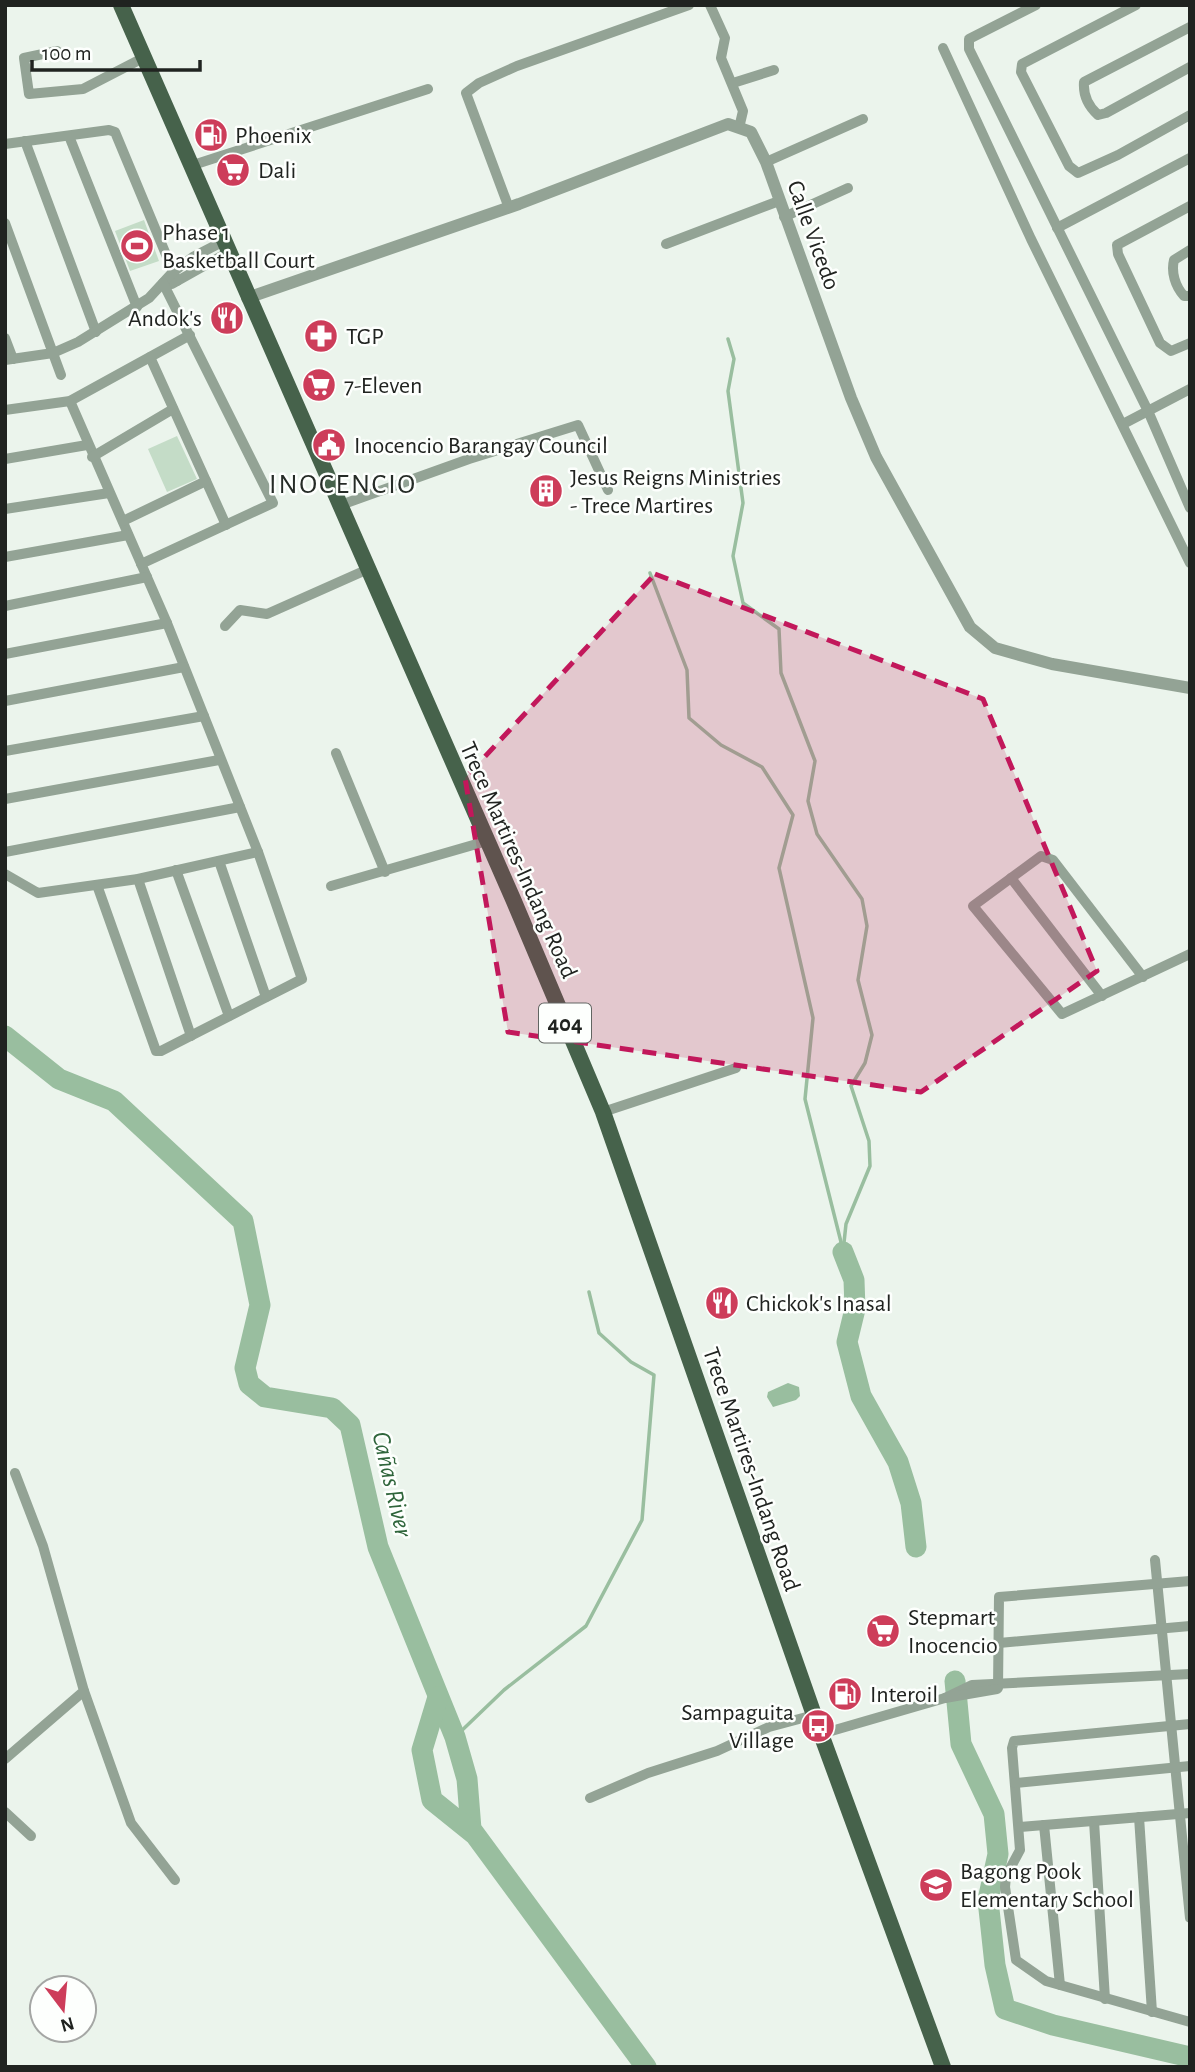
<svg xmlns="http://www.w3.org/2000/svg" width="1195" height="2072" font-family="'Alegreya Sans',sans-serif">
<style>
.green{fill:#c4dcc7}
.water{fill:#99be9f}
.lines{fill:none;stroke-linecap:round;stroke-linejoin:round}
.stream{stroke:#99be9f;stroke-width:3.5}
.river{stroke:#99be9f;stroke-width:21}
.minor{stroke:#93a395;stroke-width:10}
.tertiary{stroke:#93a395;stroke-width:12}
.primary{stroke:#46624b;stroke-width:16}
.marked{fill:#c2185b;fill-opacity:0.2;stroke:#c2185b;stroke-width:5;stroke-dasharray:14 9;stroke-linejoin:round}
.labels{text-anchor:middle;stroke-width:5;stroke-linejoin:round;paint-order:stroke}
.shield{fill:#fdfffd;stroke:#626562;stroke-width:2}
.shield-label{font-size:23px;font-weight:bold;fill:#202320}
.poi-label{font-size:24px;fill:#202320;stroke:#fdfffd;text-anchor:start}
.street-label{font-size:24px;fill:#202320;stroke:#fdfffd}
.water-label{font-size:26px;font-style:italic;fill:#2f653b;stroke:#fdfffd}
.quarter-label{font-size:28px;letter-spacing:2px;fill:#262c27;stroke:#fdfffd}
</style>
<rect width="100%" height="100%" fill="#ebf4ec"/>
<g class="green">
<path d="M144 220 159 261 130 271 115 231Z"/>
<path d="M177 436 197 479 167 492 148 449Z"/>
</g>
<path class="water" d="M788 1383 799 1387 800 1396 796 1400 773 1407 767 1397 768 1392Z"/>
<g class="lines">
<g class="stream">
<path d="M728 339 734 359 728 391 743 503 733 556 743 603 779 629 781 673 815 761 808 801 817 834 862 899 867 926 858 980 872 1035 865 1063 851 1086 869 1141 870 1166 846 1224 843 1252"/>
<path d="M650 573 687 670 689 718 721 745 762 767 793 815 779 868 813 1018 805 1099 842 1246"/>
<path d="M455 1737 504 1690 586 1626 642 1520 654 1375 631 1362 599 1333 589 1292"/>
</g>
<g class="river">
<path d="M5 1036 59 1079 114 1101 243 1221 260 1305 245 1368 249 1384 265 1397 332 1408 350 1425 378 1547 455 1737 467 1779 471 1829 646 2067"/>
<path d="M843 1252 854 1280 855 1309 847 1342 861 1396 898 1462 911 1503 916 1547"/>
<path d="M955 1681 961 1744 994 1814 998 1854 988 1900 995 1965 1005 2009 1053 2025 1190 2057"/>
<path d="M438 1697 422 1750 432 1800 473 1833"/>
</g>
<g class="minor">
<path d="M710 5 725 38 721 58 743 111 739 128"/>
<path d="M1036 5 969 39V49L1148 411 1190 508"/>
<path d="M1136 5 1022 64 1021 72 1069 166 1078 173 1118 155 1190 115"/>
<path d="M1190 27 1084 82C1083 95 1088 106 1098 115L1106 113 1190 67"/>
<path d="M943 48 1031 239 1190 563"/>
<path d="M57 51 24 58 29 94 83 89 143 58"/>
<path d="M733 83 774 70"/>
<path d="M69 136 137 307"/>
<path d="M25 141 96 332"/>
<path d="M5 144 109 130 115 132 177 281"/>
<path d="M766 162 863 119"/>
<path d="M190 166 428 89"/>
<path d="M1190 206 1117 245 1118 254 1160 343 1171 351 1190 343"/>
<path d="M509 208 466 93 479 83 517 66 689 5"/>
<path d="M784 217 848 188"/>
<path d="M5 223 61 375"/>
<path d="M1057 228 1190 158"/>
<path d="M666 244 779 201"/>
<path d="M1190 250 1174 260C1171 272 1175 286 1184 296H1190"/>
<path d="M172 284 227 253"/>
<path d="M5 338 13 359"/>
<path d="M150 357 226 525"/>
<path d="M5 360 53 353 78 342 149 298 173 272 193 257 222 242"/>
<path d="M70 401 167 623 258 852 302 979 161 1051H156L97 885"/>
<path d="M5 410 70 401 190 335"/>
<path d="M1123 424 1190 389"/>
<path d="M92 457 173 409"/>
<path d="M5 459 87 445"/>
<path d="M338 506 469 459 578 425 608 490"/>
<path d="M5 509 109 493"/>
<path d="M123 521 206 481"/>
<path d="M5 557 128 535"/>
<path d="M141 564 273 503 163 283"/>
<path d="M5 606 147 577"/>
<path d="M225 626 240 610 267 614 366 570"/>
<path d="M5 654 167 623"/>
<path d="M5 701 184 667"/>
<path d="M5 751 204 716"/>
<path d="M336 753 385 872"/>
<path d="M5 799 219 760"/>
<path d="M5 852 240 807"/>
<path d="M219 861 266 997"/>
<path d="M176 870 229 1016"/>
<path d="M5 874 38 893 138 879 258 852"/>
<path d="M1011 878 1102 996"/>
<path d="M138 879 191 1036"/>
<path d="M331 886 487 841"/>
<path d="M1143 977 1053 860 1041 856 973 906 1062 1014 1190 954"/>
<path d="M603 1112 736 1068"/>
<path d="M1155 1560 1190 1918"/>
<path d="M999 1643 1190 1626"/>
<path d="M998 1688 999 1597 1190 1581"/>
<path d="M84 1691 131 1823 175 1880"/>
<path d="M945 1698 972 1685 1190 1674"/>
<path d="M1190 1724 1014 1741 1012 1748 1020 1850 1006 1876 1005 1887 1016 1960 1046 1981 1190 2022"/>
<path d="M821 1734 945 1698 997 1689"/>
<path d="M5 1759 84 1691 43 1546 15 1473"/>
<path d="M1015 1783 1190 1766"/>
<path d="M590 1798 648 1773 717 1751 769 1727 814 1715"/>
<path d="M5 1812 31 1836"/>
<path d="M1139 1817 1152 2012"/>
<path d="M1094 1821 1105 1999"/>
<path d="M1044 1825 1060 1985"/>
<path d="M1020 1827 1190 1813"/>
</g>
<path class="tertiary" d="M247 298 519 204 728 124 751 132 766 162 851 398 876 457 970 627 995 648 1052 664 1190 688"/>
<path class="primary" d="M121 5 513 899 603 1112 814 1715 943 2067"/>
</g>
<path class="marked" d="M655 574 983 699 1097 971 921 1092 508 1032 465 778Z"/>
<defs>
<g id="fuel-disc" transform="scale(1.75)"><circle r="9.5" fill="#cd3d5a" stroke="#fdfffd"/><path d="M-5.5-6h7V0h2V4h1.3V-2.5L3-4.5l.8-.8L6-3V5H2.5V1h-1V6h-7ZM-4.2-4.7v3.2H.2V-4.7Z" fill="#fff"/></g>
<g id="supermarket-disc" transform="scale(1.75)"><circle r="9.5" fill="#cd3d5a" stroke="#fdfffd"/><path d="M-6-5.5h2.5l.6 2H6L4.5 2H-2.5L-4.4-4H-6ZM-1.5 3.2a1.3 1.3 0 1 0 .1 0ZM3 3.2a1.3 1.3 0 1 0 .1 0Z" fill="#fff"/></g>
<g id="stadium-disc" transform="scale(1.75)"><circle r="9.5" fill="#cd3d5a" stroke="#fdfffd"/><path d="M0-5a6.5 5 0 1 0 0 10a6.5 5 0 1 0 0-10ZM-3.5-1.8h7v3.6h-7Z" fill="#fff"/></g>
<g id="restaurant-disc" transform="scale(1.75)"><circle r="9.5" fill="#cd3d5a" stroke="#fdfffd"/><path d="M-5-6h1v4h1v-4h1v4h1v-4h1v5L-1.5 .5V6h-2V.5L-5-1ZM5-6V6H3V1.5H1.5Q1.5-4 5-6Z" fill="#fff"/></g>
<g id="pharmacy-disc" transform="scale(1.75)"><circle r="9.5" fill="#cd3d5a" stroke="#fdfffd"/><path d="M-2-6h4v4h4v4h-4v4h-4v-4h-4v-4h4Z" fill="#fff"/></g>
<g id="civic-disc" transform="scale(1.75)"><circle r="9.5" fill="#cd3d5a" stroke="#fdfffd"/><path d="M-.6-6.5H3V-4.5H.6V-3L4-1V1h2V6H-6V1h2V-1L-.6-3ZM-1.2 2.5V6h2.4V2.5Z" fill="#fff"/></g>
<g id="building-disc" transform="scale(1.75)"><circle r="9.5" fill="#cd3d5a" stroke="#fdfffd"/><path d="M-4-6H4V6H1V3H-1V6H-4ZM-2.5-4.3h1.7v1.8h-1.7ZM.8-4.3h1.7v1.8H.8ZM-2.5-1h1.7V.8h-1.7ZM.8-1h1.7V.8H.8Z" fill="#fff"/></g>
<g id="bus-disc" transform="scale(1.75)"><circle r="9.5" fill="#cd3d5a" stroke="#fdfffd"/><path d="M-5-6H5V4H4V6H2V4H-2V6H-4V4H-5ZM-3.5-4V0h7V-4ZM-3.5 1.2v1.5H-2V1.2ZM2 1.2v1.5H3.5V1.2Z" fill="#fff"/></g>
<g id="school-disc" transform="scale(1.75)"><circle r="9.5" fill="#cd3d5a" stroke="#fdfffd"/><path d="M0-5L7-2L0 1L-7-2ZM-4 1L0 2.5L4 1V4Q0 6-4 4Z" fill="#fff"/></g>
</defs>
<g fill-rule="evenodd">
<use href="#fuel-disc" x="211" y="135"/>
<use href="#supermarket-disc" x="233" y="170"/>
<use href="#stadium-disc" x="137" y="246"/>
<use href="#restaurant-disc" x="227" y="318"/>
<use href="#pharmacy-disc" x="321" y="336"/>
<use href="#supermarket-disc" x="319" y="385"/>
<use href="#civic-disc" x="329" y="445"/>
<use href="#building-disc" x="546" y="491"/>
<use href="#restaurant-disc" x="722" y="1303"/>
<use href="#supermarket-disc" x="883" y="1631"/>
<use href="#fuel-disc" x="845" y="1694"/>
<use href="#bus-disc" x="818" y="1726"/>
<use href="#school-disc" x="936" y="1885"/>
</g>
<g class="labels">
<rect class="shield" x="539" y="1003.5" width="52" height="39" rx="5"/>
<g class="shield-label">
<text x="565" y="1031">404</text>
</g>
<g class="poi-label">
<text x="235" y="143">Phoenix</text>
<text x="258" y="178">Dali</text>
<text x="162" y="240">Phase 1<tspan x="162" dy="28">Basketball Court</tspan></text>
<text x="202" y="326" text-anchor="end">Andok's</text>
<text x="346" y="344">TGP</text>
<text x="344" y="393">7-Eleven</text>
<text x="354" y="453">Inocencio Barangay Council</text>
<text x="570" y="485">Jesus Reigns Ministries<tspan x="570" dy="28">- Trece Martires</tspan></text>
<text x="746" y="1311">Chickok's Inasal</text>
<text x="908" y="1625">Stepmart<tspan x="908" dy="28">Inocencio</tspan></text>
<text x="870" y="1702">Interoil</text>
<text x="794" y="1720" text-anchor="end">Sampaguita<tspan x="794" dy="28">Village</tspan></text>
<text x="960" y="1879">Bagong Pook<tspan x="960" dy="28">Elementary School</tspan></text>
</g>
<g class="street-label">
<text transform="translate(814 235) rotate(70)" y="8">Calle Vicedo</text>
<text transform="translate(519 860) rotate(66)" y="8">Trece Martires-Indang Road</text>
<text transform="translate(752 1469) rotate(71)" y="8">Trece Martires-Indang Road</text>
</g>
<g class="water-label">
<text transform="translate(393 1484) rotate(77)" y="9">Cañas River</text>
</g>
<g class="quarter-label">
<text x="343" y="493">INOCENCIO</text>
</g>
</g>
<rect width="1195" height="2072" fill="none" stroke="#202320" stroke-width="14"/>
<g transform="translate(63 2009) rotate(164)"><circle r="33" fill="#fdfffd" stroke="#a5a7a5" stroke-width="2"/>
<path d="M0-5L12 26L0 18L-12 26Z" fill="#cd3d5a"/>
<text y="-10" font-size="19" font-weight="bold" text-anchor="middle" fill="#202320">N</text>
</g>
<path d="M32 60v10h168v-10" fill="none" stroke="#202320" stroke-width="3.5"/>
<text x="42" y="60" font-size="21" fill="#202320" stroke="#fdfffd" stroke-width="5" paint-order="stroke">100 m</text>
</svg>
